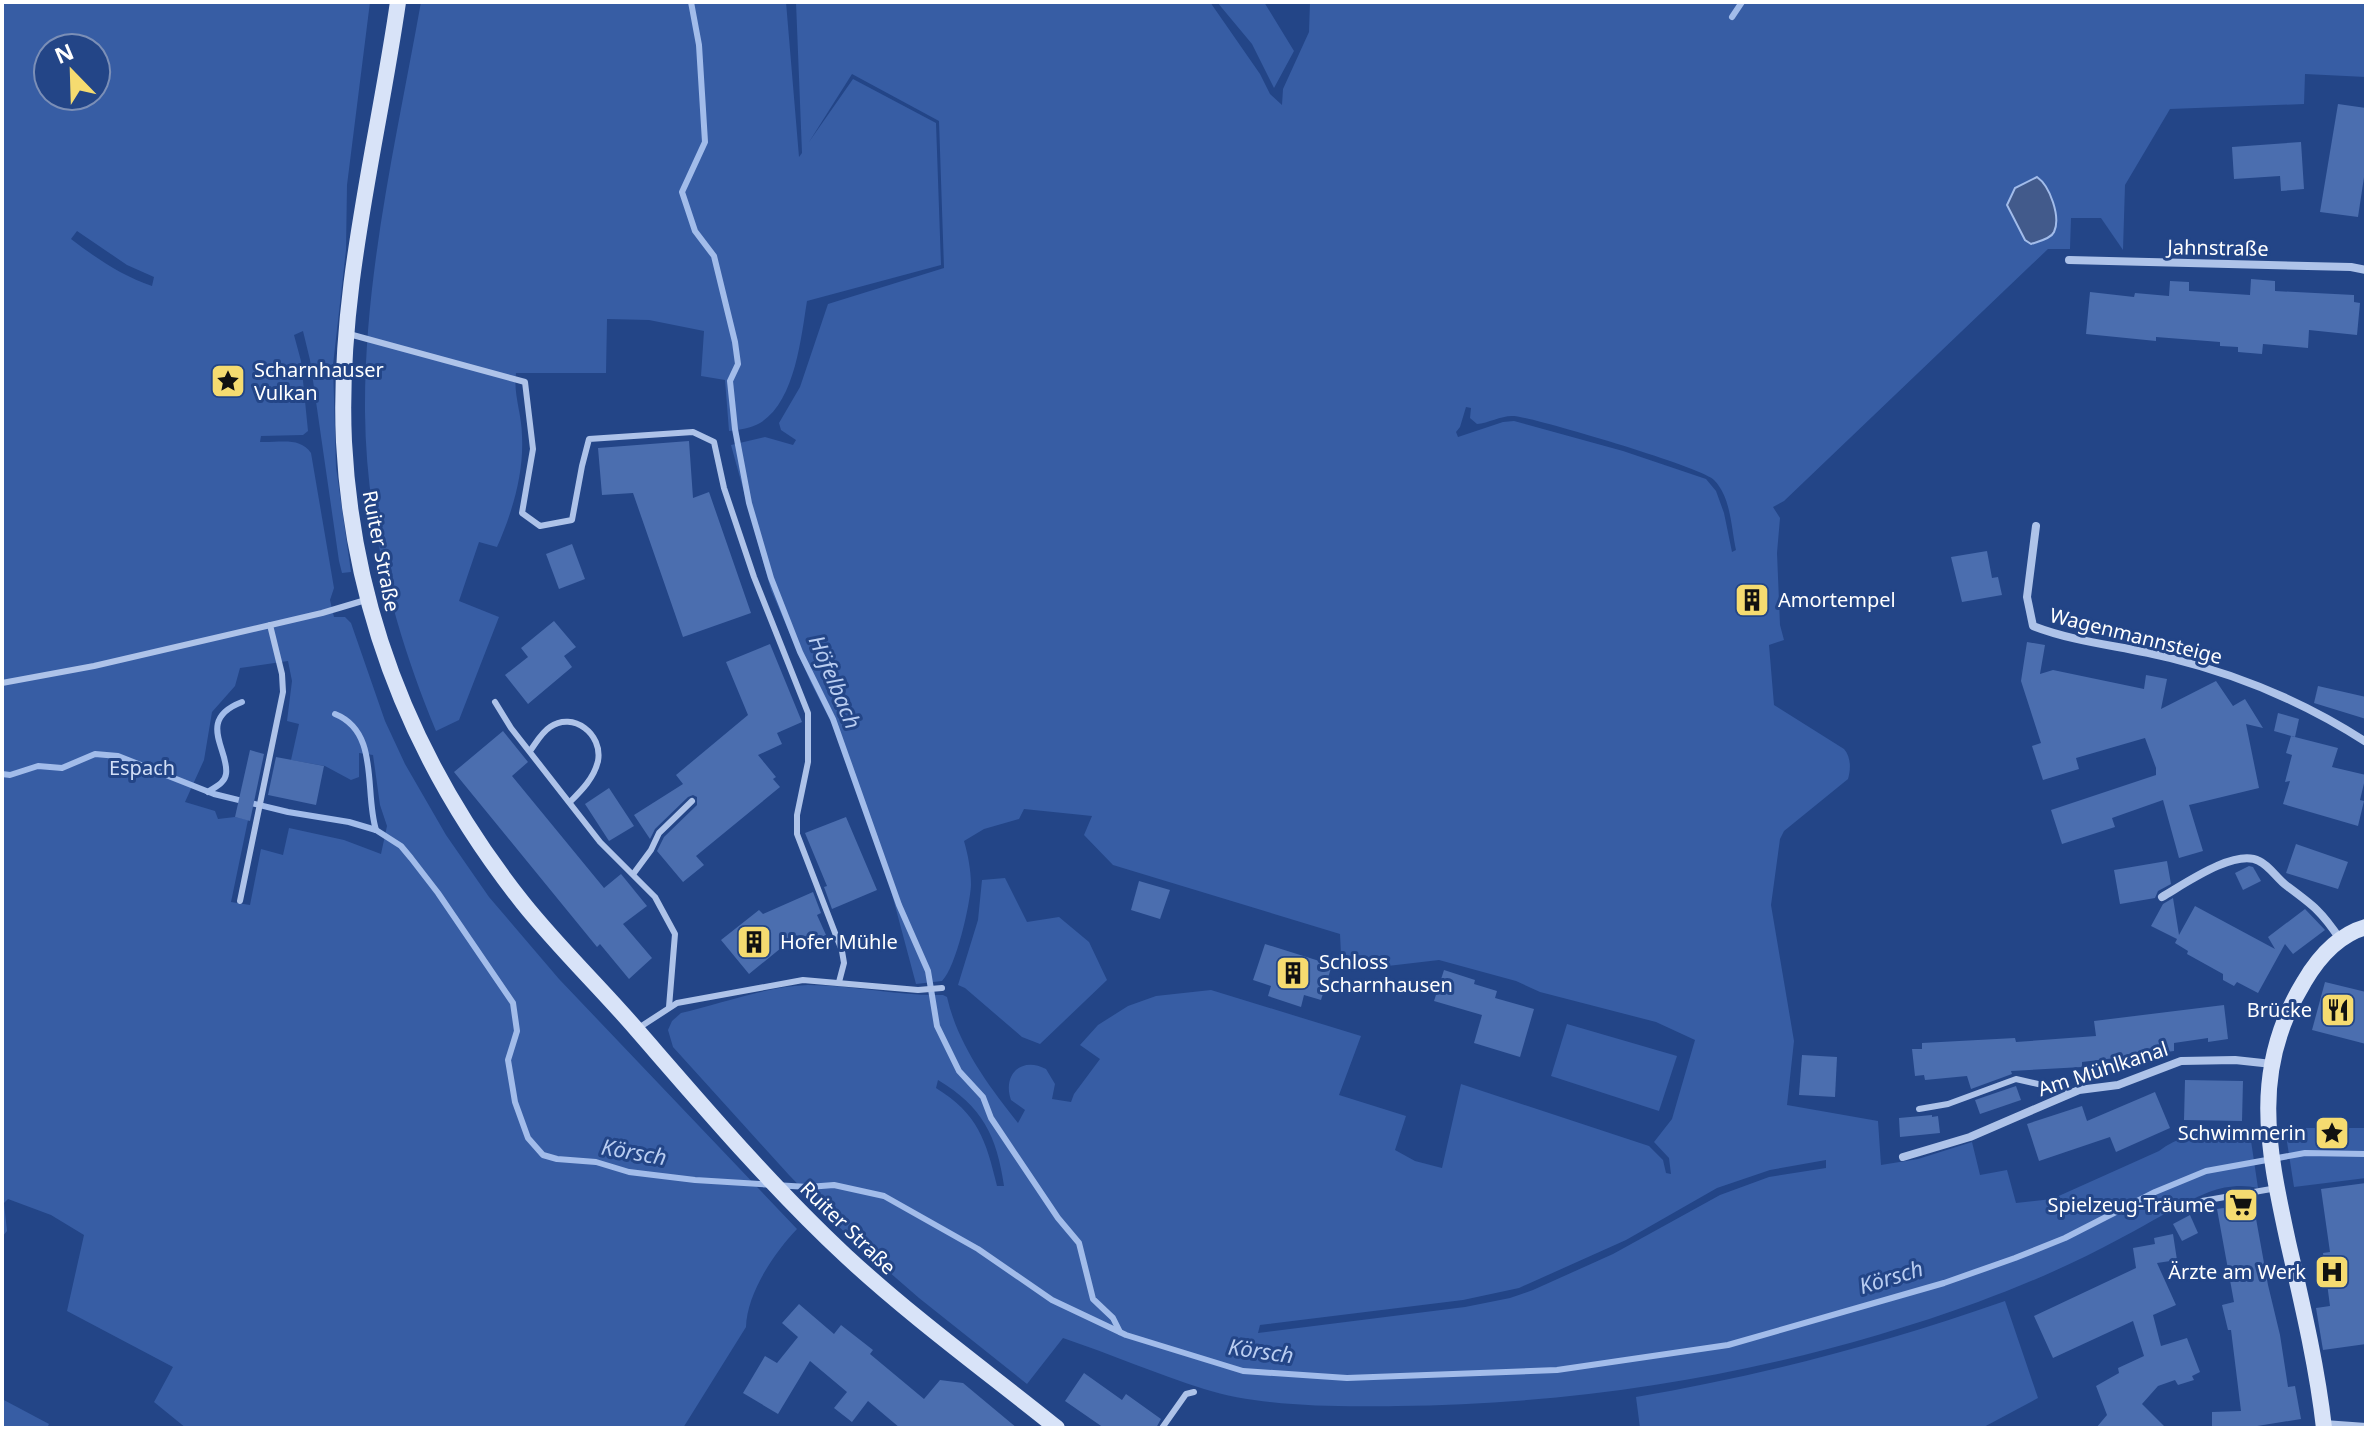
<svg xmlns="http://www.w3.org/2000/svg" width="2368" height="1430" font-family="'Noto Sans',sans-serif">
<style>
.green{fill:#375da4;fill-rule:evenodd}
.water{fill:#425a8b;stroke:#a2bcea;stroke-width:2}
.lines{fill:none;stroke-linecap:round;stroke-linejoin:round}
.stream{stroke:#a2bcea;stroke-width:6}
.building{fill:#4b6eaf}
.lane{stroke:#aec3e9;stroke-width:6}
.street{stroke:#aec3e9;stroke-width:8}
.secondary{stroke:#d8e3f8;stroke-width:16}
.labels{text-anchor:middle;stroke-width:6;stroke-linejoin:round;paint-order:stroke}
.street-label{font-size:20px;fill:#fff;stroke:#234587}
.poi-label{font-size:20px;fill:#fff;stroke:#234587;text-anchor:start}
.park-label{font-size:20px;fill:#d2dff7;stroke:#234587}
.water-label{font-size:22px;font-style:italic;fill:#b9cdf1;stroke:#234587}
</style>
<rect width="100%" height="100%" fill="#234587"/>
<g class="green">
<path d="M2 2H370L347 185 346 250 333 365 336 467 351 572 342 573 339 561 310 360 303 331 294 335 301 361 308 431 303 435 261 436 260 442C278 443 300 436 311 453L334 588 330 600 334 617H345L351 623 385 721 405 764 446 835 489 897 559 979 797 1229C774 1253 747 1293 746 1327L683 1428H186L154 1402 173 1367 67 1311 84 1235 51 1215 8 1199 4 1203 7 1231 2 1237ZM48 48H96V96H48ZM77 231 127 265 154 277 152 286C122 276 96 258 71 239ZM288 661 292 681 287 721 299 724 291 760 325 766 351 780 359 777V753L373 755 380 805 387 826 381 854 344 840 289 828 283 855 261 849 250 905 231 902 248 820 235 817 218 819 215 811 185 802 204 760 212 712 235 686 240 668Z"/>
<path d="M421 2H786L799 157 802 153 796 2H1210L1260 74 1270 94 1282 105 1283 89 1309 32 1310 2H2366V77L2305 74 2304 104 2170 109 2125 185 2123 250 2101 218H2071L2070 249H2048L1784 501 1773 507 1780 518 1777 553 1780 625 1784 640 1769 645 1774 705 1844 749C1851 757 1851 769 1848 779L1784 831 1780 839 1771 905 1794 1041 1787 1105 1878 1121 1881 1165 1918 1159 1972 1142 1980 1175 2007 1170 2016 1203 2052 1199 2159 1151C2183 1132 2220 1127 2250 1134L2258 1188C2243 1184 2224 1186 2209 1192 2179 1204 2150 1223 2121 1238 2075 1263 2027 1284 1978 1302 1791 1370 1596 1404 1397 1406 1337 1407 1261 1407 1204 1389 1157 1374 1110 1354 1063 1338L1027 1384 919 1298 850 1238 789 1175 673 1047 668 1030 672 1021 681 1013C720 1004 768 986 808 985 853 985 898 996 943 995L947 997C958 1045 988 1085 1018 1123L1025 1110 1011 1100C1002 1074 1022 1056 1046 1069L1055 1084 1052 1099 1071 1102 1074 1094 1100 1059 1080 1045 1098 1025 1128 1006 1156 996 1211 990 1361 1036 1339 1095 1406 1116 1395 1150 1415 1161 1442 1168 1461 1084 1649 1146 1663 1160 1666 1173 1671 1174 1669 1158 1654 1142 1672 1119 1695 1040 1656 1022 1540 992 1516 981 1439 960 1379 967 1359 955 1346 959 1341 954 1340 934 1113 865 1084 835 1092 816 1024 809 1019 819 984 829 964 841C968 855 971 870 971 885 970 905 956 967 942 981L916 984 889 883 833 726 811 683 771 590 731 445 765 437 793 445 796 440 781 430 779 423 800 387 828 304 944 268 939 121 852 74 809 142 853 79 936 123 941 265 807 301C801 338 795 402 760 423 751 428 740 430 729 431L725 380 701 376 704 331 649 320 607 319 606 373H516C513 394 522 414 522 436 524 474 512 513 497 547L479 542 459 601 499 617 459 720 436 731C394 630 366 522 365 412 364 274 397 137 421 2ZM1466 407 1471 408 1470 418 1477 424C1489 423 1502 415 1514 416 1536 418 1704 468 1714 480 1731 497 1731 527 1736 550L1732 552 1724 513 1716 491 1706 479 1623 451 1514 421 1503 422 1458 437 1456 432 1460 427ZM938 1080C982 1106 997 1136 1004 1186H997C986 1140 978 1114 936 1088ZM1826 1160V1168L1769 1177 1720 1195 1613 1254 1533 1290 1510 1298 1465 1307 1258 1333 1260 1325 1463 1300 1519 1288 1626 1240 1717 1188 1770 1170Z"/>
<path d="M1217 2H1264L1294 51 1274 88 1252 44Z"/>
<path d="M1005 878 1027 922 1059 917 1089 942 1107 980 1040 1044 1022 1037 965 988 958 985 978 920 982 880Z"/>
<path d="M1567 1024 1677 1056 1659 1111 1551 1076Z"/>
<path d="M2293 1128H2366V1178L2294 1187 2285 1129Z"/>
<path d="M2005 1301 2038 1398 1982 1428H1640L1636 1397C1764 1375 1882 1344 2005 1301Z"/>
<path d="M2 1399 49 1424 47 1428H2Z"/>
</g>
<path class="water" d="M2037 177C2050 186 2061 217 2054 232 2051 239 2037 242 2031 244L2025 240 2007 205 2015 188Z"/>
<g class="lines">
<g class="stream">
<path d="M691 2 699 45 705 142 682 192 695 231 714 256 735 342 738 364 730 381 735 429 749 503 771 578 800 652 833 719 899 905 928 971 937 1026 959 1071 983 1097 991 1118 1058 1218 1079 1243 1093 1299 1113 1318 1120 1332"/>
<path d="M1732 17 1742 2"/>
<path d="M335 714C380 732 364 791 376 830"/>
<path d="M2 774 10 775 38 766 62 768 95 754 118 756 214 794 288 812 349 822 376 830 401 846 411 858 438 893 513 1003 517 1031 508 1060 515 1102 528 1138 543 1155 557 1159 596 1162 629 1172 695 1180 808 1187 834 1185 884 1196 978 1249 1052 1300 1126 1335 1243 1371 1347 1378 1557 1370 1728 1345 1944 1283 2015 1258 2065 1238 2155 1192 2206 1171 2305 1153 2366 1154"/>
<path d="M208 792C215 787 225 783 226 774 230 751 195 720 242 702"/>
</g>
</g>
<g class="building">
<path d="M2338 104 2366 108V164L2358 217 2320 212Z"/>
<path d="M2301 142 2304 189 2281 191 2280 176 2234 179 2232 147Z"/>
<path d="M2251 279 2275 281V291L2354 295V302L2360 303 2357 335 2309 330 2308 348 2263 344 2262 354 2238 352V347L2220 346V342L2156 337V341L2086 334 2090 292 2134 297 2135 293 2169 296 2170 281 2189 282V291L2250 295Z"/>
<path d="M689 441 693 498 709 492 751 613 683 637 633 493 602 495 598 448Z"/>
<path d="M572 544 585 579 559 589 546 554Z"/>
<path d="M1987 551 1992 578 1998 577 2002 595 1962 602 1951 557Z"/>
<path d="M554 621 576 647 564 656 572 667 528 704 505 675 528 657 521 648Z"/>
<path d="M2027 642 2045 645 2040 674 2053 670 2144 689 2146 675 2167 679 2161 709 2216 681 2233 706 2245 699 2263 728 2246 724 2259 788 2189 805 2203 851 2179 858 2163 800 2112 818 2115 827 2062 844 2051 810 2156 775V768L2145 738 2076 758 2079 769 2043 780 2032 746 2041 743 2021 681Z"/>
<path d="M770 644 802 722 777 733 782 744 758 755 776 777 773 779 780 787 696 856 704 865 683 882 657 851 664 837 697 805V797L693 795 688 797 655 829 650 839 634 815 683 784 676 775 748 715 726 662Z"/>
<path d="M2318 686 2366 697V719L2314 703Z"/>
<path d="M2278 713 2299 719 2295 737 2274 731Z"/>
<path d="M503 731 528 762 512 776 604 888 621 874 647 906 623 924 652 958 629 979 600 944 597 947 454 772Z"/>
<path d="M2291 736 2338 748 2332 767 2366 775 2360 800 2364 801 2358 826 2283 804 2290 781 2285 782 2292 755 2286 753Z"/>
<path d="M250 750 264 754 250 821 235 817Z"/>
<path d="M276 757 324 766 316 805 268 795Z"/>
<path d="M609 788 634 826 609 841 585 804Z"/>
<path d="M846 817 877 890 832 909 824 887 827 886 805 833Z"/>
<path d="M2296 844 2348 862 2338 889 2286 873Z"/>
<path d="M2167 861 2171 884 2158 891 2155 898 2120 904 2114 870Z"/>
<path d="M2249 866 2253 867 2261 881 2243 890 2235 873Z"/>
<path d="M1139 881 1170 890 1160 919 1131 910Z"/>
<path d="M813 892 821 913 817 915 826 935 802 946 797 935 749 974 721 940 759 910 763 914Z"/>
<path d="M2173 898 2179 935 2195 906 2275 949 2268 937 2305 909 2325 930 2293 954 2285 944 2258 993 2237 982 2234 986 2223 980V974L2187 954 2188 951 2175 943 2177 939 2151 926 2163 904Z"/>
<path d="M1265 944 1332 965 1321 1000 1304 995 1301 1007 1268 996 1271 986 1253 980Z"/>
<path d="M1444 970 1475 980 1474 984 1497 991 1495 998 1534 1009 1520 1057 1474 1043 1482 1015 1434 1001Z"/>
<path d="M2325 982 2366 992V1044L2312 1030Z"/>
<path d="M2224 1005 2228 1039 2208 1042V1038L2174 1043V1051L2082 1062V1067L2011 1071 2012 1074 1971 1089 1967 1076 1925 1080 1924 1075 1915 1076 1912 1049H1922V1043L2015 1038 2016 1042 2096 1036 2094 1021Z"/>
<path d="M1802 1055 1837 1057 1835 1097 1799 1095Z"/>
<path d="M2185 1080 2243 1081 2242 1121 2184 1120Z"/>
<path d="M2016 1086 2021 1100 1980 1114 1975 1100Z"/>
<path d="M2155 1092 2170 1128 2116 1152 2110 1137 2039 1161 2027 1124 2082 1106 2087 1121Z"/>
<path d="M1932 1115V1117L1938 1116 1940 1133 1900 1137 1899 1118Z"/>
<path d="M2366 1183V1344L2323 1350 2316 1308 2330 1306 2323 1253 2330 1252 2321 1189Z"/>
<path d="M2236 1206 2238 1216 2255 1213 2268 1285 2280 1335 2288 1387 2295 1386 2301 1419 2245 1428H2212V1412L2241 1411 2231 1330H2228L2222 1305 2234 1302 2217 1209Z"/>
<path d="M2190 1215 2198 1233 2182 1241 2173 1224Z"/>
<path d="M2173 1234 2177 1260 2157 1263 2176 1305 2153 1315 2161 1346 2187 1338 2200 1372 2192 1376 2194 1380 2178 1385 2175 1380 2158 1386 2142 1404 2166 1428H2096L2107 1415 2096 1386 2119 1373 2118 1368 2144 1356 2133 1321 2053 1358 2034 1316 2136 1268 2133 1248 2155 1244 2154 1238Z"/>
<path d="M799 1304 834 1334 841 1325 873 1350 870 1354 924 1399 940 1380 963 1383 1017 1428H900L868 1401 852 1422 834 1408 847 1392 810 1361 778 1414 743 1393 765 1356 777 1363 798 1337 782 1323Z"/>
<path d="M1084 1373 1122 1400 1126 1394 1161 1419 1156 1428H1104L1065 1401Z"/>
</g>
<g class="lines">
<g class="lane">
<path d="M349 334 525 382 533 449 522 513 540 526 572 520 582 466 589 439 693 432 714 442 724 488 754 577 808 713V762L797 815V834L842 951 844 963 839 982"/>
<path d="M2 683 94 666 322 613 369 599"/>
<path d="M495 702 511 728 600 842 655 897 675 934 669 1007"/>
<path d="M530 751C536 743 541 733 550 727 573 711 603 734 598 761 594 778 582 790 570 802"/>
<path d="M634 873 651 850 659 833 692 801"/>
<path d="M240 901 283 692 282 674 270 625"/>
<path d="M637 1029 677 1003 803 980 918 990 942 988"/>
<path d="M1919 1109 1948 1104 2016 1079 2073 1092"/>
<path d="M2202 1201 2277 1188"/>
<path d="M1162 1428 1186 1394 1194 1392"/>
</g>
<g class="street">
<path d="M2069 260 2351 267 2366 270"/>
<path d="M2036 526 2027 597 2033 626C2077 643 2124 646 2170 658 2239 675 2306 703 2366 742"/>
<path d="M2162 897C2183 885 2235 848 2259 861 2270 866 2277 879 2287 886 2314 906 2321 911 2340 939"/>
<path d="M1903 1157 1970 1137 2079 1090 2118 1085 2181 1061 2235 1060 2272 1064"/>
<path d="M2324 1424 2366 1427"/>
</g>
<g class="secondary">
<path d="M398 2C377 148 337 293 344 442 353 615 416 768 523 903 559 948 600 987 637 1030 704 1107 771 1186 846 1256 913 1318 986 1371 1057 1428"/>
<path d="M2324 1428C2317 1366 2302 1303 2288 1242 2268 1149 2250 1070 2304 982 2318 958 2338 935 2366 927"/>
</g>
</g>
<defs>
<g id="sight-square" transform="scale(1.8)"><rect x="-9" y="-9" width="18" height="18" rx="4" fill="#f5db70" stroke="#234587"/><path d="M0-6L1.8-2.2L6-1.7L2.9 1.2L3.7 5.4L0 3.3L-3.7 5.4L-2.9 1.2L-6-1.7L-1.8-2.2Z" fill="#111"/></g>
<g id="building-square" transform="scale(1.8)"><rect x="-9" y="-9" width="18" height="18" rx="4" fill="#f5db70" stroke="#234587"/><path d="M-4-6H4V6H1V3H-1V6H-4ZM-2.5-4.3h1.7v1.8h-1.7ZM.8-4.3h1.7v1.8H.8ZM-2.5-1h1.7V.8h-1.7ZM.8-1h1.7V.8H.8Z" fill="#111"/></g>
<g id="restaurant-square" transform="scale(1.8)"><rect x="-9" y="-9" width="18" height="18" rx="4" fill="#f5db70" stroke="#234587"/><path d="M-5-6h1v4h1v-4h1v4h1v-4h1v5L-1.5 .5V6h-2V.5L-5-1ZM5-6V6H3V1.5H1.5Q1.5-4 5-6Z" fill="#111"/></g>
<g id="supermarket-square" transform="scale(1.8)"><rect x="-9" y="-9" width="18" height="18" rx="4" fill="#f5db70" stroke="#234587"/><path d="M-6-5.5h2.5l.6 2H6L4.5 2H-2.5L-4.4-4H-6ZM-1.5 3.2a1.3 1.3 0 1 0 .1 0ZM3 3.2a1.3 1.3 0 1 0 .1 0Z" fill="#111"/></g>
<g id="hospital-square" transform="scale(1.8)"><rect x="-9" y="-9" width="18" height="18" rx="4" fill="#f5db70" stroke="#234587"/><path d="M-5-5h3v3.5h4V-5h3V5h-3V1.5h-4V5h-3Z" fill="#111"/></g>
</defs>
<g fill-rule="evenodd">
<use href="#sight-square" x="228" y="381"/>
<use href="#building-square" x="1752" y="600"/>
<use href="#building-square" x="754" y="942"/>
<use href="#building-square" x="1293" y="973"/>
<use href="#restaurant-square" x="2338" y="1010"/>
<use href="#sight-square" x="2332" y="1133"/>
<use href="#supermarket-square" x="2241" y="1205"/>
<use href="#hospital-square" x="2332" y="1272"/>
</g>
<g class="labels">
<g class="street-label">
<text transform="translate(2218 248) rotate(1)" y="7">Jahnstraße</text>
<text transform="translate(381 551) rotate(79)" y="7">Ruiter Straße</text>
<text transform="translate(2136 636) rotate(14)" y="7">Wagenmannsteige</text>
<text transform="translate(2103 1069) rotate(-18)" y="7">Am Mühlkanal</text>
<text transform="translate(848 1228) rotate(44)" y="7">Ruiter Straße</text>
</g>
<g class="poi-label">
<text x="254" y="377">Scharnhauser<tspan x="254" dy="23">Vulkan</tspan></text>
<text x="1778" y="607">Amortempel</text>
<text x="780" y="949">Hofer Mühle</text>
<text x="1319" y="969">Schloss<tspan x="1319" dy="23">Scharnhausen</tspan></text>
<text x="2312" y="1017" text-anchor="end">Brücke</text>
<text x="2306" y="1140" text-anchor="end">Schwimmerin</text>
<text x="2215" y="1212" text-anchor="end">Spielzeug-Träume</text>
<text x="2306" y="1279" text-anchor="end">Ärzte am Werk</text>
</g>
<g class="park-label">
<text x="142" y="775">Espach</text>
</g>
<g class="water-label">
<text transform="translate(835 682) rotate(67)" y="8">Höfelbach</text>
<text transform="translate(634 1152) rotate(10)" y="8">Körsch</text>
<text transform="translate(1891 1277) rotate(-17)" y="8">Körsch</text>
<text transform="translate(1261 1351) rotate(8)" y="8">Körsch</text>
</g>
</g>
<rect width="2368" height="1430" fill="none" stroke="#ffffff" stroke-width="8"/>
<g transform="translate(72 72) rotate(337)"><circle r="38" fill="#234587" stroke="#7b8fb7" stroke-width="2"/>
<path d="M0-6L14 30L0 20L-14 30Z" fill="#f5db70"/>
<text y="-12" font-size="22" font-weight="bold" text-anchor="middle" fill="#ffffff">N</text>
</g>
</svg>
